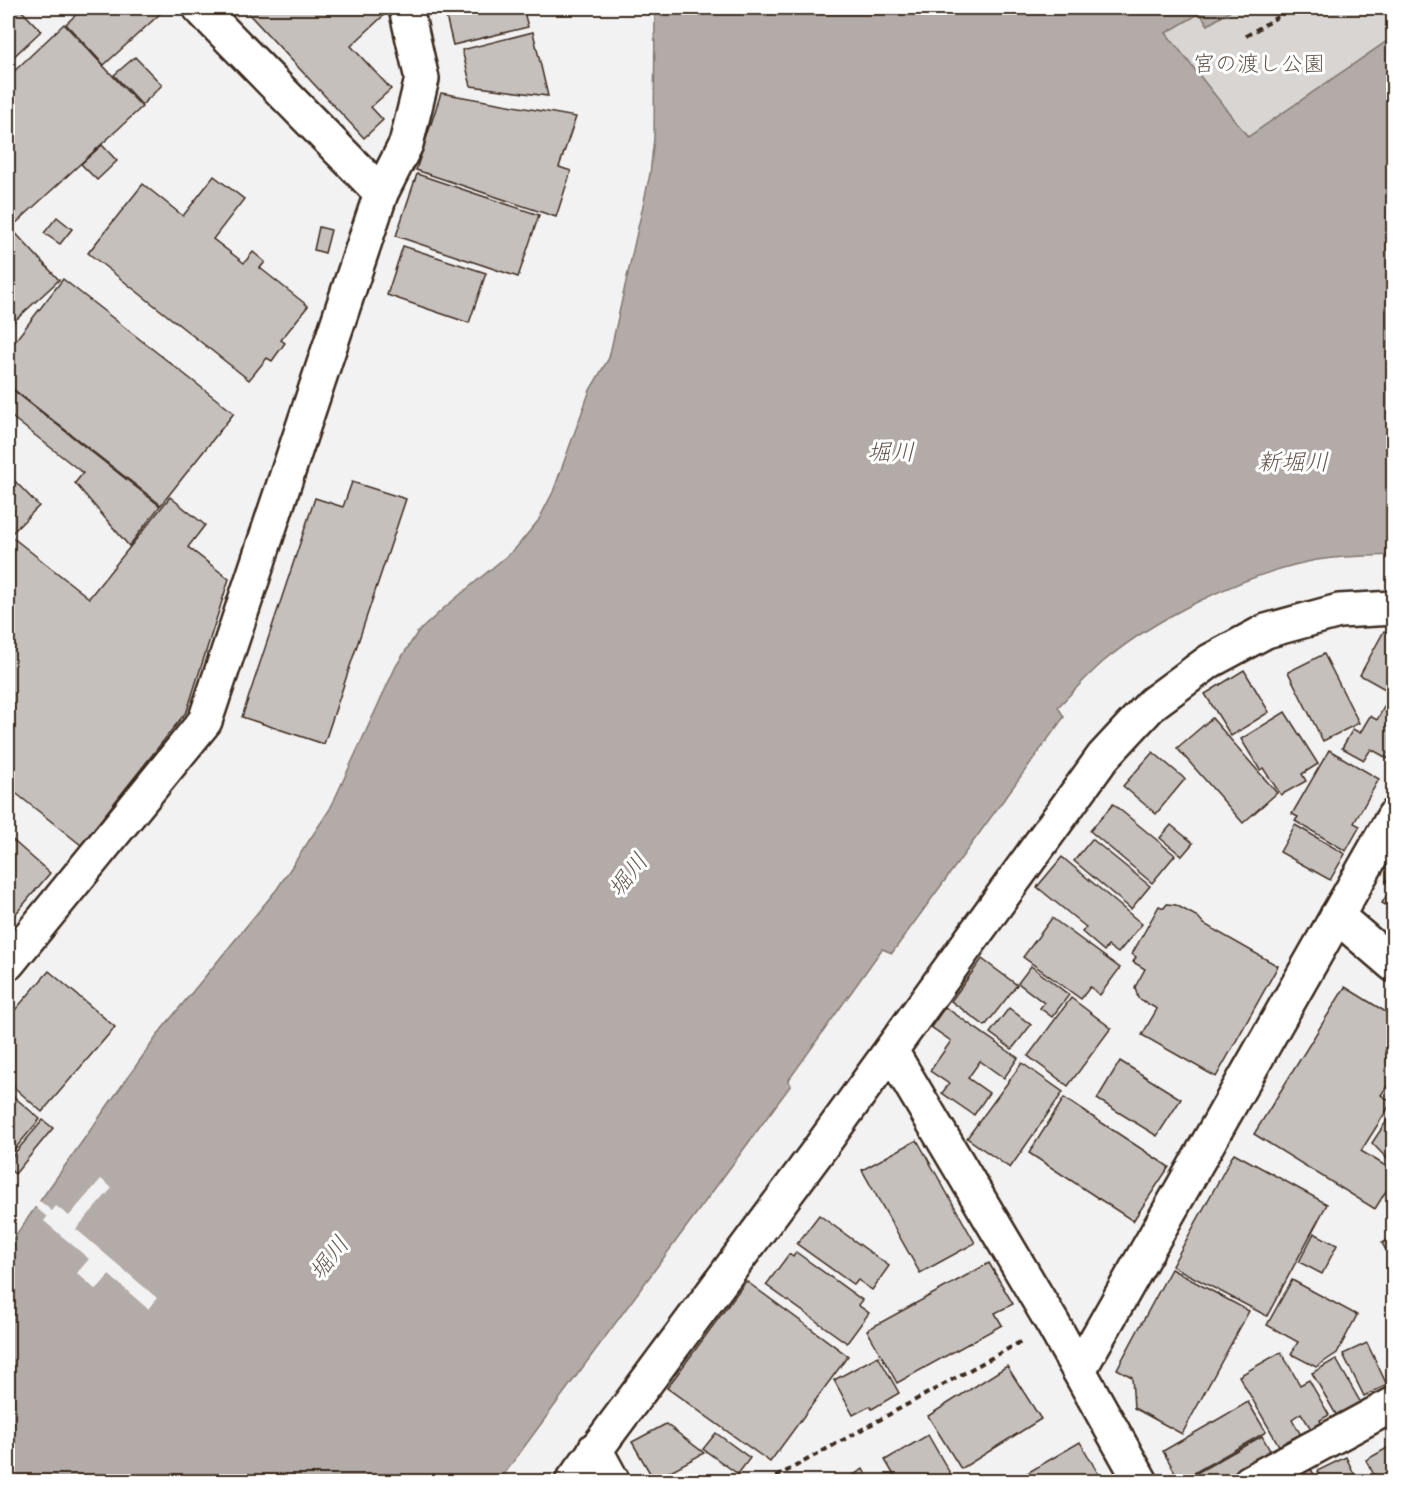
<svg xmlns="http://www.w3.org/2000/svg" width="1401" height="1489" font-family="'Comic Neue','Klee One',sans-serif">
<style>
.green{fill:#d8d5d2;stroke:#8a8078;stroke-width:1.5}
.water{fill:#b2aba7;stroke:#827770;stroke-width:1.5}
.pier{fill:#f3f2f2}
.building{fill:#c6c0bd;stroke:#3b2a1e;stroke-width:1.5}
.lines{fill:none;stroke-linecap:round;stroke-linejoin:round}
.minor-casing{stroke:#3b2a1e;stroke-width:38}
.path{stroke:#3b2a1e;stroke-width:4;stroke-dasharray:6 4.5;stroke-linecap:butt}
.minor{stroke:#fff;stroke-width:33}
.labels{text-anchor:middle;stroke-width:6;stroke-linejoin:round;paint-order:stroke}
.park-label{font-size:22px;fill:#62554b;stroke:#fff}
.water-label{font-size:24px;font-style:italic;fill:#65574e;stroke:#fff}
</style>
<rect width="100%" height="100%" fill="#f3f2f2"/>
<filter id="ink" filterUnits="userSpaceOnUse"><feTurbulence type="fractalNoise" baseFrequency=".0167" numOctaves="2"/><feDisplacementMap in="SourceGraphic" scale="12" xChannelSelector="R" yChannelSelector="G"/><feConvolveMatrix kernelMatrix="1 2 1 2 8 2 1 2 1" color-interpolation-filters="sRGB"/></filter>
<g filter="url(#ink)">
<path class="green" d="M1235 8H1393V37L1248 137 1165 33 1200 13 1208 25Z"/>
<path class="water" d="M655 8H1235L1208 25 1200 13 1166 33 1248 137 1393 37V555C1364 556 1336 556 1307 562 1241 576 1155 618 1103 662 1087 676 1073 692 1058 707L1064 717 892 953 882 949 788 1081 791 1085 499 1481 8 1482V1246L162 1029 277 889 330 809 396 666 417 633 444 608 515 549 538 521 553 492 590 390 609 358 650 174 654 138Z"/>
<path class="pier" d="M101 1179 112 1188 76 1229 157 1298 148 1309 109 1275 96 1290 77 1273 89 1259 44 1221 47 1217 33 1205 37 1199 52 1211 56 1206 69 1216Z"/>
<g class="building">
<path d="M8 8H19L41 31 8 62Z"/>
<path d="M83 8H158L162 12 104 65 66 24Z"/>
<path d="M249 8H383L385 14 351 46 391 89 371 107 383 120 364 138 246 11Z"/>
<path d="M444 8H523L528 27 453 45Z"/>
<path d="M64 24 142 107 14 225 8 218V77Z"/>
<path d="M533 32 548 96 471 86 462 50Z"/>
<path d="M135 57 162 85 142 105 114 75Z"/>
<path d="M441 93 576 117 559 167 571 171 556 217 416 170Z"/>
<path d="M102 145 117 161 97 180 81 164Z"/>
<path d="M417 174 539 215 518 277 396 236Z"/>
<path d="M214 176 244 199 213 239 244 263 253 252 265 262 260 268 308 306 281 340 285 343 272 361 267 358 249 380 88 253 143 184 183 216Z"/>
<path d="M57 217 72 229 60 244 44 233Z"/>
<path d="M8 225 59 280 8 327Z"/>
<path d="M319 227 331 230 325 253 314 250Z"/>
<path d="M403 246 486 273 469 323 387 295Z"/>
<path d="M63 279 234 413 161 505 8 385V350Z"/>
<path d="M8 386 160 506 129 546 75 483 83 473 8 414Z"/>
<path d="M8 474 39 506 11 534 8 531Z"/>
<path d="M352 482 406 499 324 744 242 717 315 498 343 507Z"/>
<path d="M170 497 205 525 188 547 229 579 187 711 81 845 8 787V543L12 537 89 598Z"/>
<path d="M1384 631 1394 636V694L1360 675Z"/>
<path d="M1324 654 1359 723 1323 741 1288 672Z"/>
<path d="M1244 670 1269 712 1231 736 1205 694Z"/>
<path d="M1385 705 1394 710V762L1371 749 1364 760 1342 748 1353 729 1360 733 1370 716 1377 720Z"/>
<path d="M1285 712 1318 764 1302 774 1306 781 1281 795 1263 768 1260 770 1241 739Z"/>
<path d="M1212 718 1277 793 1243 823 1177 748Z"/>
<path d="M1329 750 1379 779 1354 823 1360 826 1346 851 1295 821 1298 817 1292 814Z"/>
<path d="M1153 752 1185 779 1156 814 1123 786Z"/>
<path d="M1113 804 1175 855 1152 883 1090 831Z"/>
<path d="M1171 825 1193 843 1182 856 1160 838Z"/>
<path d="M1295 825 1345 854 1330 880 1280 852Z"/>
<path d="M8 836 50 873 8 923Z"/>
<path d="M1092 839 1150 886 1131 909 1074 861Z"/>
<path d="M1062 857 1142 924 1118 953 1108 946 1104 951 1082 932 1086 927 1037 887Z"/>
<path d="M1394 868V910L1382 903 1393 885 1386 881Z"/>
<path d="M1167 904 1176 905 1198 917 1204 924 1278 966 1216 1077 1142 1035 1157 1009 1138 998 1135 987 1145 969 1133 962 1136 957 1132 954 1159 906 1164 908Z"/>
<path d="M1052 918 1120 968 1100 995 1090 987 1081 999 1023 957Z"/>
<path d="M982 959 1017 985 985 1026 951 1001Z"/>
<path d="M1031 966 1069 995 1052 1017 1040 1008 1044 1003 1018 983Z"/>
<path d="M49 971 115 1027 42 1112 8 1082V1018Z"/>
<path d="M1345 987 1394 1017V1038L1385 1052 1394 1057V1076L1381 1095 1392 1102 1361 1151 1394 1171V1178L1375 1209 1254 1134Z"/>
<path d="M1071 998 1111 1028 1068 1086 1028 1056Z"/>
<path d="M945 1007 1018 1058 1004 1078 980 1061 968 1078 989 1093 974 1115 942 1093 949 1084 930 1071 951 1041 931 1027Z"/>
<path d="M1009 1008 1031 1025 1012 1049 990 1033Z"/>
<path d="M1120 1061 1181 1099 1157 1136 1097 1099Z"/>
<path d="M1022 1063 1063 1092 1010 1168 967 1138Z"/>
<path d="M13 1096 40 1119 8 1157V1102Z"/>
<path d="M1064 1098 1169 1167 1133 1221 1029 1153Z"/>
<path d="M1388 1119 1394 1124V1166L1372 1143Z"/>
<path d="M43 1120 53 1128 15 1174 8 1168V1161Z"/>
<path d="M917 1140 975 1243 920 1273 862 1170Z"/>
<path d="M1234 1153 1327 1204 1267 1316 1172 1266Z"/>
<path d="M819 1215 889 1266 872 1290 858 1280 854 1285 797 1244Z"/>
<path d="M1314 1233 1337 1245 1322 1274 1299 1262Z"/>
<path d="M1394 1237V1264L1382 1243Z"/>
<path d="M796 1252 862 1300 858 1305 869 1313 847 1343 766 1285 789 1254 793 1257Z"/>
<path d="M989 1263 1013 1304 995 1313 1002 1325 897 1383 867 1330Z"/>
<path d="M1171 1269 1249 1311 1182 1434 1134 1408 1132 1377 1117 1369Z"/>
<path d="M1292 1280 1357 1315 1337 1353 1316 1367 1291 1354 1298 1342 1267 1325Z"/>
<path d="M746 1281 848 1356 770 1462 667 1388Z"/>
<path d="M1367 1343 1387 1385 1364 1396 1343 1354Z"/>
<path d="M1281 1352 1300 1385 1309 1380 1329 1415 1320 1420 1323 1427 1313 1432 1301 1413 1292 1419 1302 1437 1281 1449 1239 1376Z"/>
<path d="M878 1356 899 1393 872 1409 870 1406 853 1415 834 1380Z"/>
<path d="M1336 1359 1362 1405 1338 1418 1312 1373Z"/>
<path d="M1007 1366 1041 1419 961 1469 928 1416Z"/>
<path d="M1248 1402 1266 1432 1180 1481 1163 1451Z"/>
<path d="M666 1424 704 1453 654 1480 632 1442Z"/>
<path d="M716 1433 750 1458 738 1474 703 1449Z"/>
<path d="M928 1435 951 1475 940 1482H898L885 1460Z"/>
<path d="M1262 1436 1273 1456 1228 1482H1188L1186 1479Z"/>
<path d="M1080 1442 1103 1482H1012Z"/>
<path d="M1394 1444V1482H1378L1366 1460Z"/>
<path d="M1346 1457 1358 1482H1322L1317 1471Z"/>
<path d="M1310 1468 1319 1482H1288Z"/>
<path d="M863 1469 870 1482H842Z"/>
</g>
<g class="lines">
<g class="minor-casing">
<g id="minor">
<path d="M200 8 381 193"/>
<path d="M1337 916 1394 965"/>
<path d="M8 963 205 721 381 193 406 144 422 79 406 8"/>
<path d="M891 1051 1053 1324 1141 1482"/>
<path d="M1079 1370 1394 816"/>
<path d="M595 1449 613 1482"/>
<path d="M572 1482 815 1155 1103 757 1153 703 1210 661 1266 631 1339 611 1394 608"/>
<path d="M1250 1482 1394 1404"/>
</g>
</g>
<g class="path">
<path d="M1246 36 1292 8"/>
<path d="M767 1482 1022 1341"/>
</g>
<use href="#minor" class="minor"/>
</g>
</g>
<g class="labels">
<g class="park-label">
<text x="1259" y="71">宮の渡し公園</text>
</g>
<g class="water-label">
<text x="891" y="460">堀川</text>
<text x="1293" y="470">新堀川</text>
<text transform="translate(628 875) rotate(-52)" y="8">堀川</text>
<text transform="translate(329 1258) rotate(-52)" y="8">堀川</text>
</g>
</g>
<rect width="1401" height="1489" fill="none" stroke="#fff" stroke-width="30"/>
<rect x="15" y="15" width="1371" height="1459" fill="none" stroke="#3b2a1e" stroke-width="2" filter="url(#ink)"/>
</svg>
